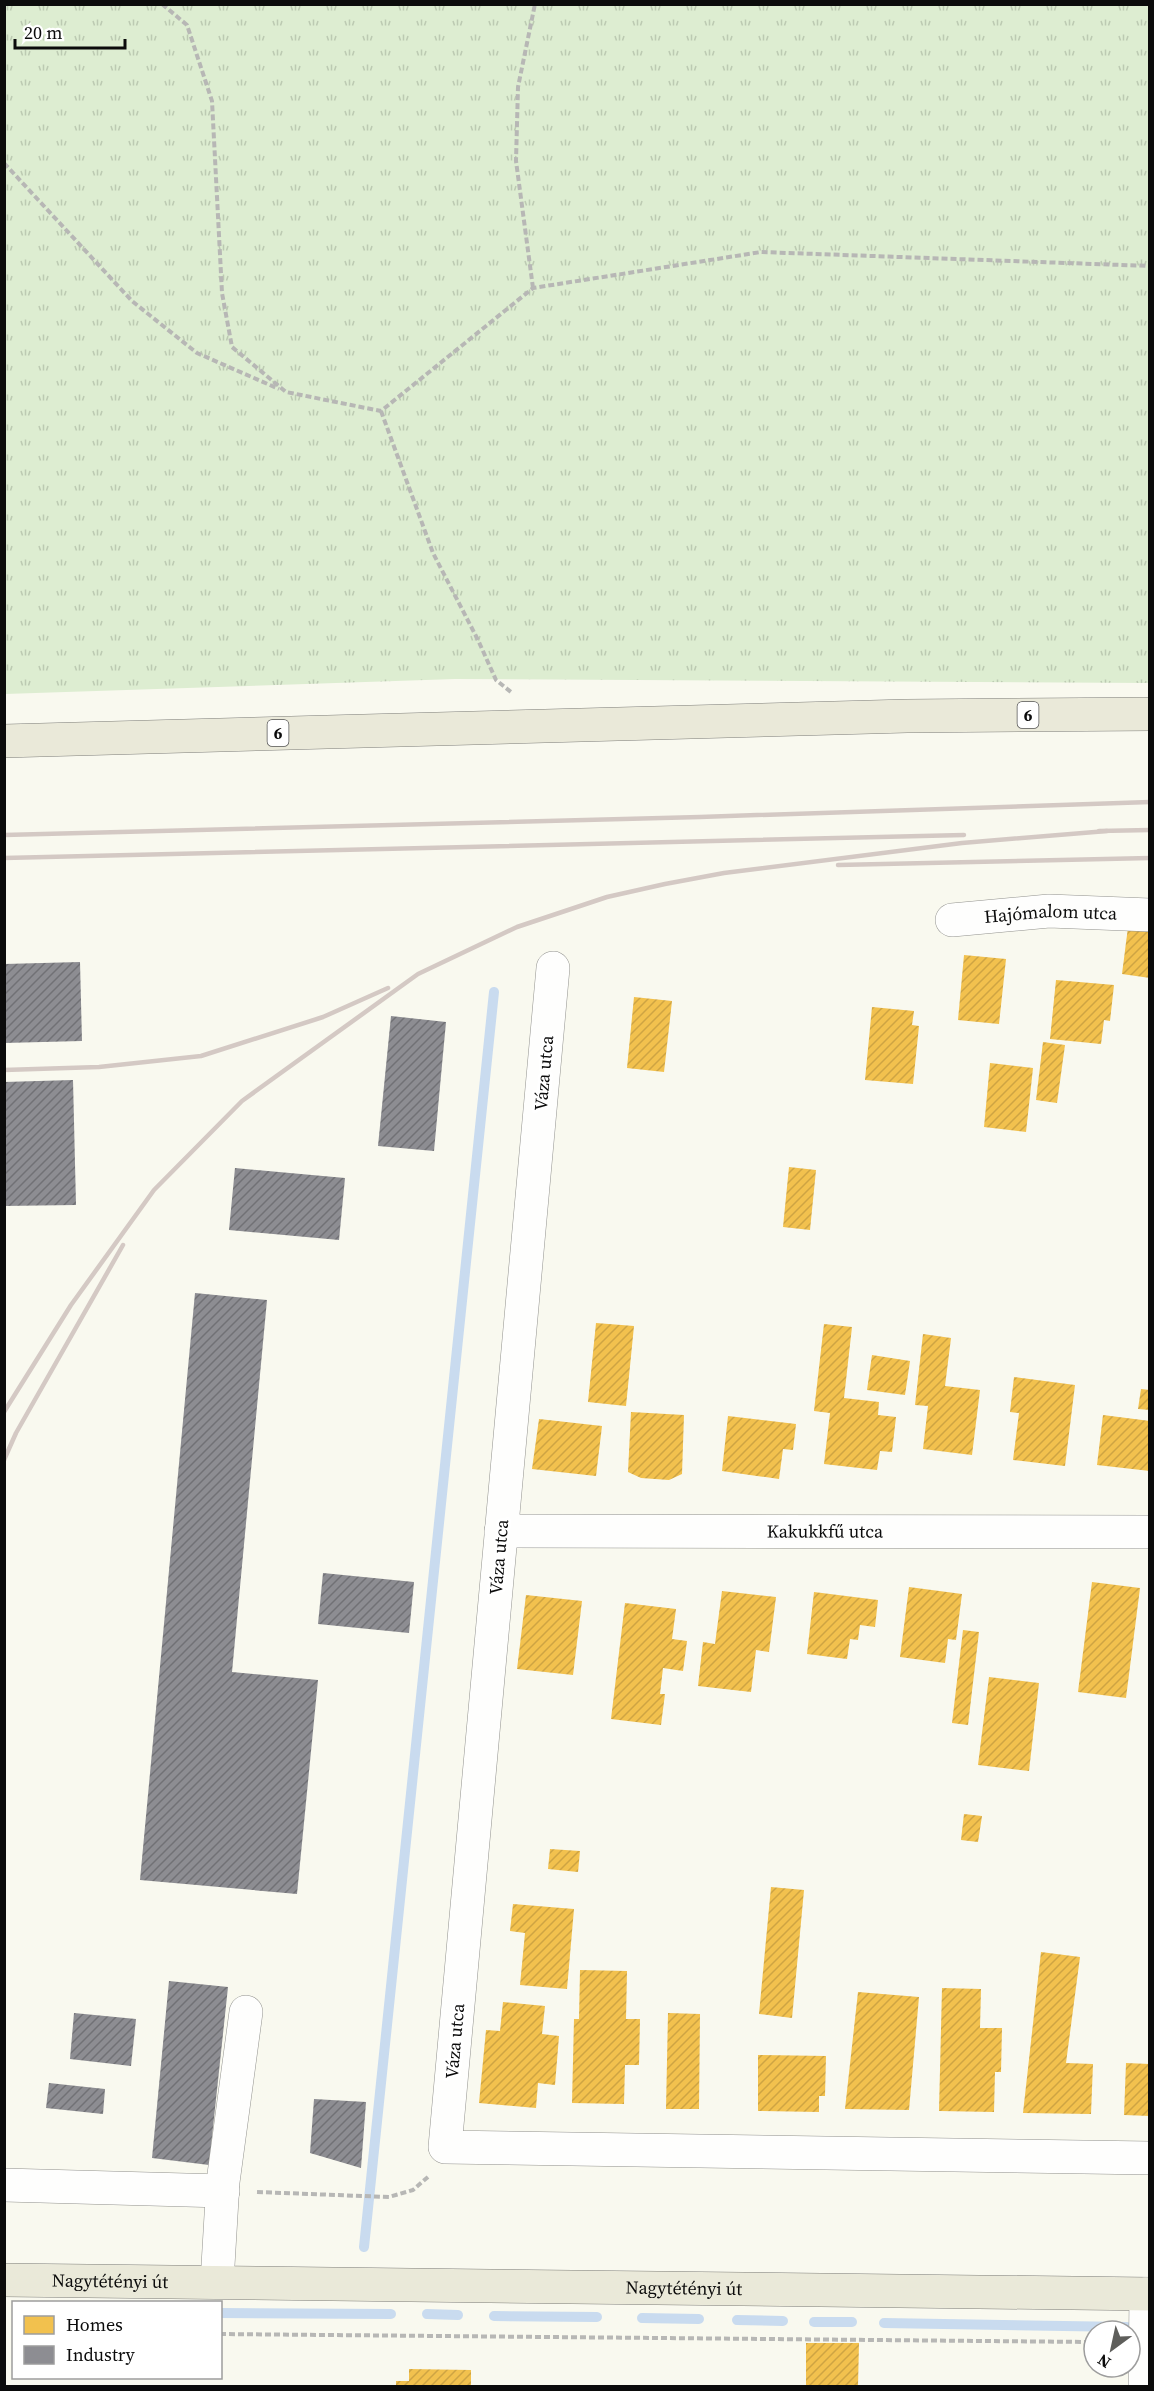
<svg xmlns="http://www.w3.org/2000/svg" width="1154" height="2391" font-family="'Source Serif 4',serif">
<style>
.grass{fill:url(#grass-tufts)}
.homes{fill:url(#homes-hatch)}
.industry{fill:url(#industry-hatch)}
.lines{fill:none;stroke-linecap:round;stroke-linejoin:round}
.stream{stroke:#c9dbef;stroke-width:10}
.minor-casing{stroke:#92928e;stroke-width:34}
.major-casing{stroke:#7f7f7b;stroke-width:34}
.path{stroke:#b7b7b5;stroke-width:4;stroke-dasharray:6 3;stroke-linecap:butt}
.minor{stroke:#fefefd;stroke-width:33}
.major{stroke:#eae9d9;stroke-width:33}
.rail{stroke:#d4c9c4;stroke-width:4.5}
.labels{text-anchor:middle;stroke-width:6;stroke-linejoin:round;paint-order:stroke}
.shield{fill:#fff;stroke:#545454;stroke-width:1.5}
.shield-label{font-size:16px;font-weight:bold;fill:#0b0b0b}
.street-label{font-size:18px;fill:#0b0b0b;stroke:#fff}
</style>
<defs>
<pattern id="grass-tufts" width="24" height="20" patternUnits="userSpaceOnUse" patternTransform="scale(1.5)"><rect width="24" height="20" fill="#ddedd1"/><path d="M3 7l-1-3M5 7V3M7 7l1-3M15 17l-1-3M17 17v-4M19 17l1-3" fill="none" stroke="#bccab2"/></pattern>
<pattern id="homes-hatch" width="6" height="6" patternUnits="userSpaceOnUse" patternTransform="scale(1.5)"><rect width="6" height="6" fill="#f2c14e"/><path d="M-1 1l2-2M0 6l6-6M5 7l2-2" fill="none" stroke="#cea443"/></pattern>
<pattern id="industry-hatch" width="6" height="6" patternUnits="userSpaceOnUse" patternTransform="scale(1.5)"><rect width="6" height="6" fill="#8d8d92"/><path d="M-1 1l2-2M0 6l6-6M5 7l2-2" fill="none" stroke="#717175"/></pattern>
</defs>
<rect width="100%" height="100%" fill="#f9f9ef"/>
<path class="grass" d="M4 5H1149V683L455 679 5 694Z"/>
<g class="homes">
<path d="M1128 927 1150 929V978L1122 974Z"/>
<path d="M964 955 1006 959 999 1024 958 1020Z"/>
<path d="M1056 980 1114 985 1110 1021 1104 1020 1101 1044 1050 1039Z"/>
<path d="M634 997 672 1001 664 1072 627 1068Z"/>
<path d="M872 1007 914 1011 912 1025 919 1026 913 1084 865 1080Z"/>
<path d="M1043 1042 1065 1045 1057 1103 1036 1100Z"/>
<path d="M990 1063 1033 1068 1026 1132 984 1127Z"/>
<path d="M789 1167 816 1170 810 1230 783 1227Z"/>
<path d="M596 1323 634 1326 626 1406 588 1402Z"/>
<path d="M824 1324 852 1327 844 1398 879 1402 878 1415 896 1417 892 1452 880 1451 877 1470 824 1464 830 1413 814 1411Z"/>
<path d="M923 1334 951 1338 945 1386 980 1390 972 1455 923 1449 928 1406 915 1405Z"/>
<path d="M872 1355 910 1361 905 1395 867 1390Z"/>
<path d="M1014 1377 1075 1385 1065 1466 1013 1460 1019 1413 1010 1412Z"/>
<path d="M1141 1389 1150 1390V1410L1138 1409Z"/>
<path d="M631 1412 684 1415 682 1474 669 1480 641 1478 628 1472Z"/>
<path d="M1103 1415 1150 1421V1471L1097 1465Z"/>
<path d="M728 1416 796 1424 793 1450 783 1449 779 1479 722 1471Z"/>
<path d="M539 1419 602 1426 596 1476 532 1469Z"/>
<path d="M1092 1582 1140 1588 1126 1698 1078 1692Z"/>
<path d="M909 1587 962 1594 956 1640 948 1639 945 1663 900 1657Z"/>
<path d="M722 1591 776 1597 769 1652 756 1650 751 1692 698 1686 703 1642 715 1644Z"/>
<path d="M814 1592 878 1600 875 1627 860 1625 858 1640 850 1639 847 1659 807 1654Z"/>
<path d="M526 1595 582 1601 573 1675 517 1669Z"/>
<path d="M625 1603 676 1609 672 1639 687 1641 683 1671 663 1668 660 1694H665L661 1725 611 1719Z"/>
<path d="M963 1630 979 1632 968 1725 952 1723Z"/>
<path d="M989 1677 1039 1683 1029 1771 978 1765Z"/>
<path d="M964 1814 982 1816 978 1842 961 1840Z"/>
<path d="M550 1849 580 1851 578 1872 548 1869Z"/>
<path d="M771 1887 804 1890 792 2018 759 2014Z"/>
<path d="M513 1904 574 1909 567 1989 520 1985 525 1933 510 1931Z"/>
<path d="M1041 1952 1080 1957 1066 2063 1093 2064 1091 2114 1023 2113Z"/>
<path d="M580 1970 627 1971 626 2019H640L639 2065H625L624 2104 572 2103 574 2019H579Z"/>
<path d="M942 1988 981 1989 980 2028H1002L1001 2072H995L994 2112 939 2111Z"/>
<path d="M858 1992 919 1997 909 2110 845 2109Z"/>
<path d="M503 2002 545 2006 542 2034 559 2036 555 2085 538 2083 536 2108 479 2103 486 2030 500 2031Z"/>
<path d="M668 2013 700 2014 699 2109H666Z"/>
<path d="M758 2055 826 2056 825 2096H819V2112L758 2111Z"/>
<path d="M1126 2063 1150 2064V2116L1124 2115Z"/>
<path d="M806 2343H859L858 2386H806Z"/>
<path d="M409 2369 471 2370V2386H396V2381H409Z"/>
</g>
<g class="industry">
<path d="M80 962 82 1041 4 1043V964Z"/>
<path d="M391 1016 446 1022 434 1151 378 1146Z"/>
<path d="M73 1080 76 1205 4 1206V1082Z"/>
<path d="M235 1168 345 1178 339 1240 229 1230Z"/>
<path d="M195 1293 267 1300 232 1672 318 1680 297 1894 140 1880Z"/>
<path d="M323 1573 414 1582 409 1633 318 1624Z"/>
<path d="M169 1981 228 1987 209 2165 152 2158Z"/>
<path d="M74 2013 136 2019 131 2066 70 2059Z"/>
<path d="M49 2083 105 2089 103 2114 46 2108Z"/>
<path d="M314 2099 366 2102 361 2168 310 2153Z"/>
</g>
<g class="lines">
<g class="stream">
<path d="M364 2247 494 992"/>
<path d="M220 2313 391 2314"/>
<path d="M427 2314 458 2315"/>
<path d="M494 2316 597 2317"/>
<path d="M642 2318 699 2319"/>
<path d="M737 2320 783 2321"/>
<path d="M814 2322H852"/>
<path d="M884 2323 1127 2327"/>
</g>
<g class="minor-casing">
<g id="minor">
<path id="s1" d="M952 920 1049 911 1150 915"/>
<path d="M553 968 445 2147 1150 2158"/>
<path id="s2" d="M501 1531 1150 1532"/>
<path d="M4 2185 223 2191"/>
<path d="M217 2282 223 2182 246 2012"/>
<path d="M1145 2386 1146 2294"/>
</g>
</g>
<g class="major-casing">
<g id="major">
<path d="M4 741 907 716 1150 714"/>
<path id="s3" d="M4 2280 1150 2294"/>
</g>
</g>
<g class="path">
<path d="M162 4 187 25 212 101 222 293 232 347 286 392 381 411 533 288 761 252 1150 266"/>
<path d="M4 163 132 301 197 353 279 389"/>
<path d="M533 288 516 161 518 87 535 4"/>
<path d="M381 411 433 553 478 640 496 680 511 692"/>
<path d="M257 2192 389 2197 413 2190 429 2176"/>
<path d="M220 2334 1094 2342"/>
</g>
<use href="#minor" class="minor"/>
<use href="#major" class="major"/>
<g class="rail">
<path d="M1099 831 1150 830"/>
<path d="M4 835 700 817 1150 802"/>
<path d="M4 858 964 835"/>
<path d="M838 865 1150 858"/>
<path d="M4 1070 99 1067 201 1056 323 1017 388 988"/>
<path d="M4 1412 71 1305 154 1190 242 1101 418 974 517 927 607 897 665 884 724 873 962 843 1107 831"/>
<path d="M4 1460 16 1433 123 1245"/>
</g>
</g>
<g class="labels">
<g class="shield">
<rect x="1017.5" y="702" width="21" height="26" rx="4.5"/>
<rect x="267.5" y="720" width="21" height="26" rx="4.5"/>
</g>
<g class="shield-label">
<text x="1028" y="721">6</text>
<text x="278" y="739">6</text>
</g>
<g class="street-label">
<text dy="6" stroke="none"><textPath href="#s1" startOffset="99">Hajómalom utca</textPath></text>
<text transform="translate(544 1073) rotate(-85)" y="6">Váza utca</text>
<text dy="6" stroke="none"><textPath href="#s2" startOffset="324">Kakukkfű utca</textPath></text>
<text transform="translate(499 1557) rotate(-85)" y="6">Váza utca</text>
<text transform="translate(455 2041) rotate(-85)" y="6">Váza utca</text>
<text dy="6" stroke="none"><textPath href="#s3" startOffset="106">Nagytétényi út</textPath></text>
<text dy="6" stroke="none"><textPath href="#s3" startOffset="680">Nagytétényi út</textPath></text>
</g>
</g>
<rect width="1154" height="2391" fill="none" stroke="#0b0b0b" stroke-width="12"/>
<rect x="12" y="2301" width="210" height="78" fill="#ffffff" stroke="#9d9d9d" stroke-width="1.5"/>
<rect x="24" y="2316" width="30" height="18" fill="#f2c14e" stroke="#9d9d9d" stroke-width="1.5"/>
<text x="66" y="2331" font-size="18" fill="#0b0b0b">Homes</text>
<rect x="24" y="2346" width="30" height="18" fill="#8d8d92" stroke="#9d9d9d" stroke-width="1.5"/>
<text x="66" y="2361" font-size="18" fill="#0b0b0b">Industry</text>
<g transform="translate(1112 2349) rotate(213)"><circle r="28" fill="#ffffff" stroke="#9d9d9d" stroke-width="1.5"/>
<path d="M0-4.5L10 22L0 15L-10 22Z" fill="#5e5e5b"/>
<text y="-9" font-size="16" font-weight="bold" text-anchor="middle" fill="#0b0b0b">N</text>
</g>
<path d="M15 39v9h110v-9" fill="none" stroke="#0b0b0b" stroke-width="3"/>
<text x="24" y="39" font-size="18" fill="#0b0b0b" stroke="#ffffff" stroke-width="4.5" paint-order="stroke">20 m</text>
</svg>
